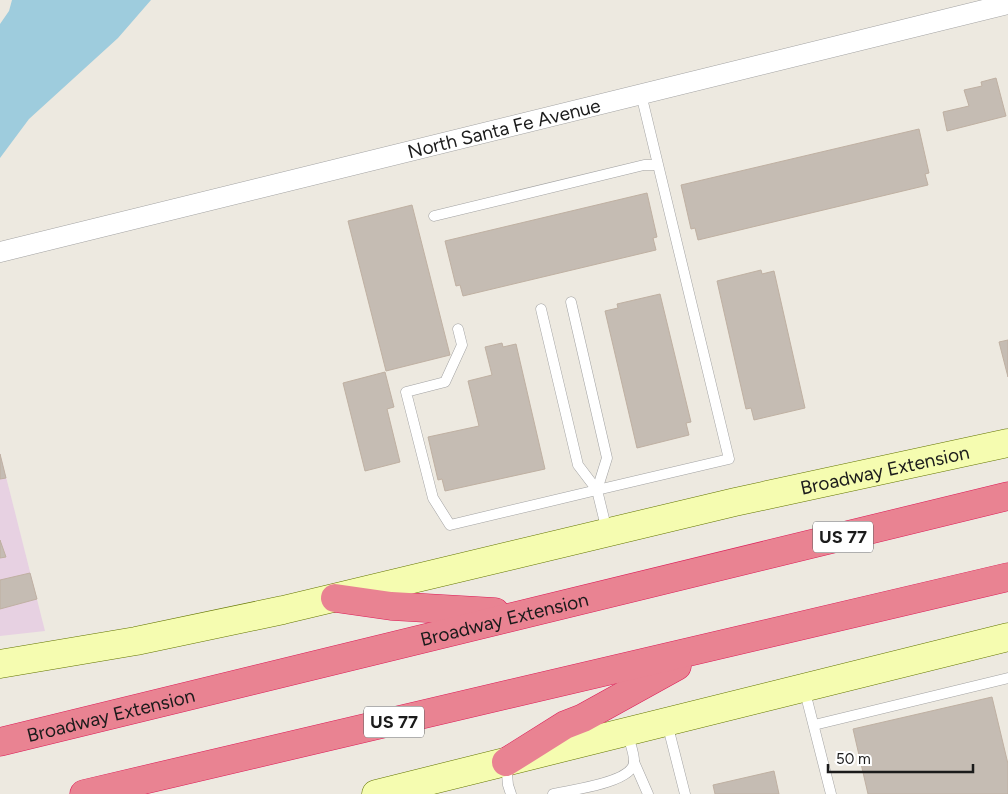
<svg xmlns="http://www.w3.org/2000/svg" width="1008" height="794" font-family="Figtree,sans-serif">
<style>
.industrial{fill:#e7d1e2}
.water{fill:#9eccdd}
.building{fill:#c5bcb3;stroke:#bfb0a2}
.lines{fill:none;stroke-linecap:round;stroke-linejoin:round}
.service-casing{stroke:#a2a2a2;stroke-width:11}
.minor-casing{stroke:#a2a2a2;stroke-width:21}
.secondary-casing{stroke:#637401;stroke-width:29}
.motorway-casing{stroke:#dc1c57;stroke-width:29}
.service{stroke:#fff;stroke-width:10}
.minor{stroke:#fff;stroke-width:20}
.secondary{stroke:#f5fcb0;stroke-width:28}
.motorway{stroke:#e98392;stroke-width:28}
.labels{text-anchor:middle;stroke-width:4;stroke-linejoin:round;paint-order:stroke}
.shield{fill:#fff;stroke:#5f5f5f;stroke-width:1}
.shield-label{font-size:18px;font-weight:bold;fill:#1b1b1b}
.street-label{font-size:19px;fill:#1b1b1b;stroke:#fff}
</style>
<rect width="100%" height="100%" fill="#ede9e0"/>
<path class="industrial" d="M0 453 45 631 0 636Z"/>
<path class="water" d="M12 0H151L118 38 29 119 0 158V24L9 11Z"/>
<g class="building">
<path d="M996 78 1006 116 947 131 943 112 969 106 964 90 982 86 981 82Z"/>
<path d="M919 129 929 173 925 174 928 185 698 240 695 228 691 229 681 185Z"/>
<path d="M647 193 657 237 653 238 656 250 463 296 460 285 456 286 445 241Z"/>
<path d="M412 205 450 355 386 371 348 221Z"/>
<path d="M761 270 762 274 774 271 805 408 754 420 751 408 746 409 717 281Z"/>
<path d="M660 294 691 422 686 423 689 435 637 448 605 311 618 308 617 304Z"/>
<path d="M1008 340V377L999 342Z"/>
<path d="M502 343 503 347 516 344 545 469 445 491 442 479 438 480 428 437 479 426 468 381 492 375 485 347Z"/>
<path d="M385 372 394 407 387 409 400 462 365 471 343 383Z"/>
<path d="M0 454 6 478 0 479Z"/>
<path d="M0 540 6 557 0 558Z"/>
<path d="M30 573 37 599 0 609V580Z"/>
<path d="M992 697 1008 764V794H868L853 729Z"/>
<path d="M774 771 779 794H715L713 785Z"/>
</g>
<g class="lines">
<g class="service-casing">
<g id="service">
<path d="M434 216 644 165H657"/>
<path d="M571 302 607 458 597 490"/>
<path d="M541 309 578 465 597 490"/>
<path d="M458 329 462 345 445 382 406 392 433 498 450 525 597 490"/>
<path d="M607 531 597 490 729 459 641 94"/>
<path d="M804 688 831 794"/>
<path d="M667 723 685 794"/>
<path d="M814 725 1008 678"/>
<path d="M634 762 648 794"/>
<path d="M506 763 508 785 511 794"/>
<path d="M553 794C570 790 631 783 634 763 635 754 629 741 627 732"/>
</g>
</g>
<g class="minor-casing">
<g id="minor">
<path id="s1" d="M0 252 1008 4"/>
</g>
</g>
<g class="secondary-casing">
<g id="secondary">
<path id="s2" d="M0 664 136 641 283 610 735 502 1008 443"/>
<path d="M376 794 1008 637"/>
</g>
</g>
<g class="motorway-casing">
<g id="motorway">
<path d="M335 598 391 606 495 612"/>
<path id="s3" d="M0 742 1008 496"/>
<path d="M506 762 565 725 583 718 677 666"/>
<path d="M84 794 1008 577"/>
</g>
</g>
<use href="#service" class="service"/>
<use href="#minor" class="minor"/>
<use href="#secondary" class="secondary"/>
<use href="#motorway" class="motorway"/>
</g>
<g class="labels">
<g class="shield">
<rect x="813" y="521.5" width="60" height="31" rx="4"/>
<rect x="364" y="706.5" width="60" height="31" rx="4"/>
</g>
<g class="shield-label">
<text x="843" y="543">US 77</text>
<text x="394" y="728">US 77</text>
</g>
<g class="street-label">
<text dy="7" stroke="none"><textPath href="#s1" startOffset="519">North Santa Fe Avenue</textPath></text>
<text dy="7" stroke="none"><textPath href="#s2" startOffset="906">Broadway Extension</textPath></text>
<text dy="7" stroke="none"><textPath href="#s3" startOffset="519">Broadway Extension</textPath></text>
<text dy="7" stroke="none"><textPath href="#s3" startOffset="114">Broadway Extension</textPath></text>
</g>
</g>
<path d="M828 764v8h145v-8" fill="none" stroke="#1b1b1b" stroke-width="2.5"/>
<text x="836" y="764" font-size="15" fill="#1b1b1b" stroke="#ffffff" stroke-width="4" paint-order="stroke">50 m</text>
</svg>
